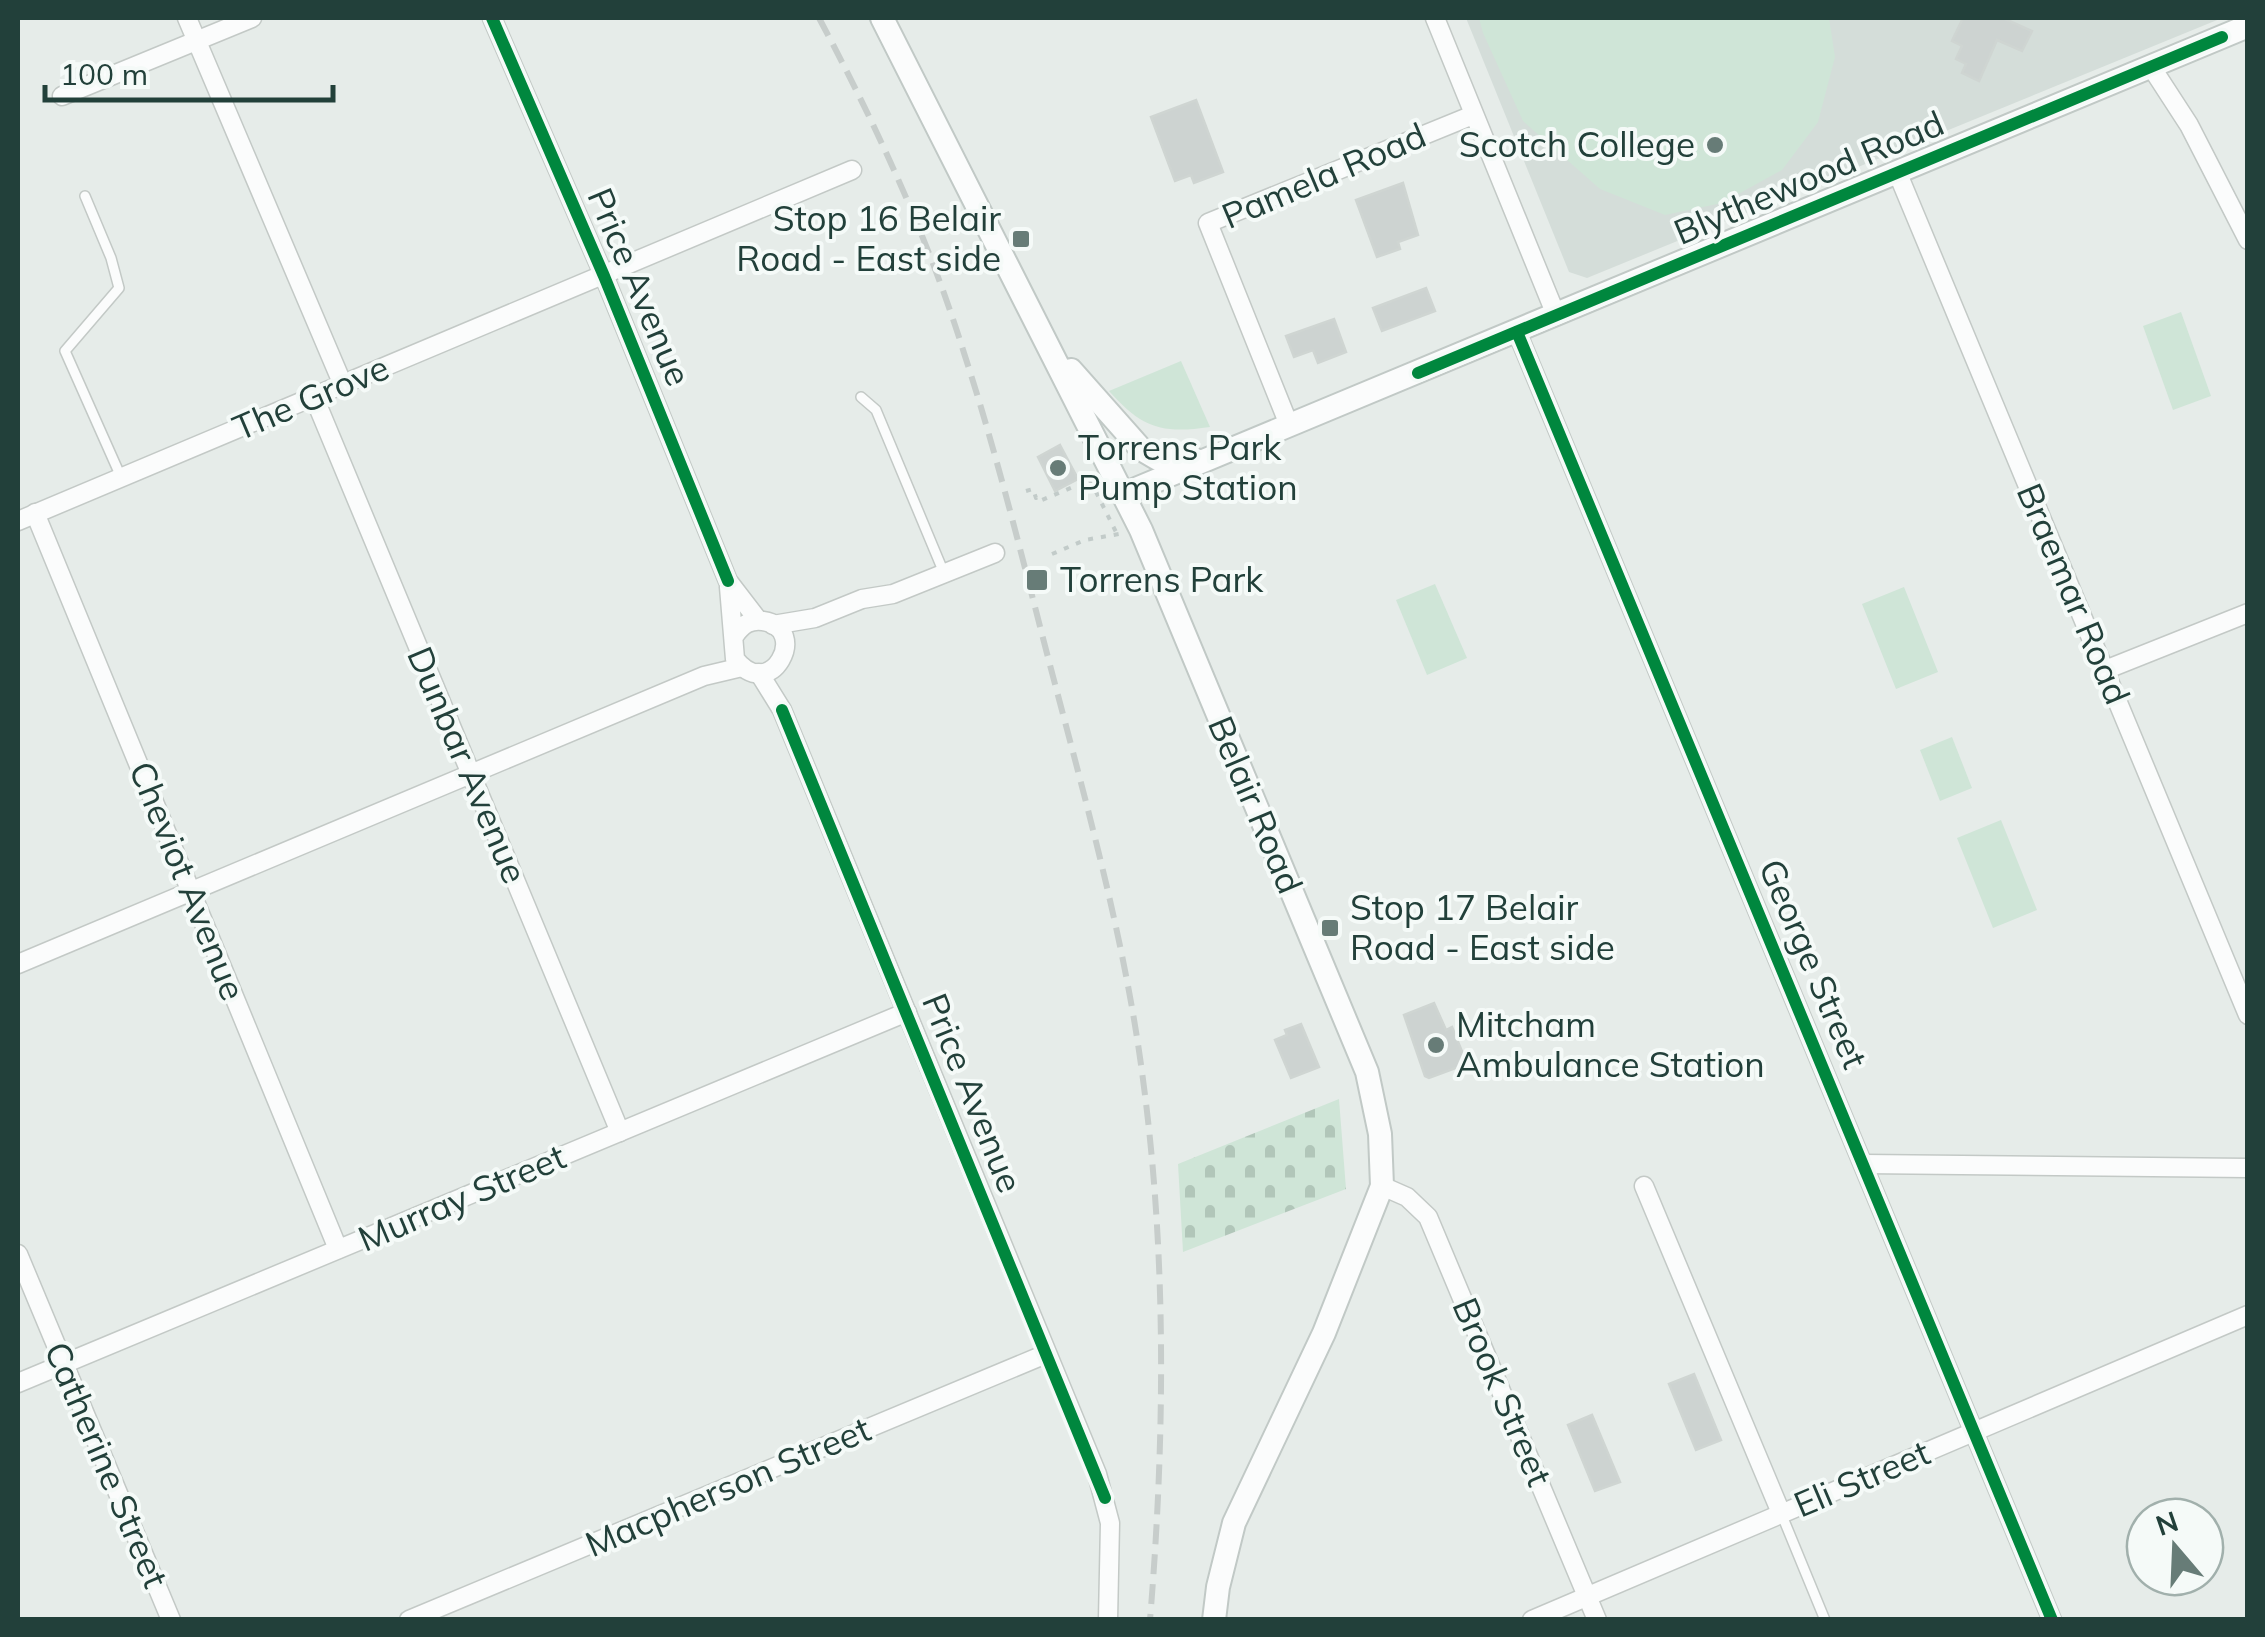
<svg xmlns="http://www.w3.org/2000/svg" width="2265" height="1637" font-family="Mulish,sans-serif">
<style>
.built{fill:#d4ddd9}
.grass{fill:#cfe5d7}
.cemetery{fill:url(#cemetery-stones)}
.building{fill:#cdd3d1;stroke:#cfd5d2;stroke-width:2.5}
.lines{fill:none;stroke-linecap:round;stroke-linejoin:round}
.service-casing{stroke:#c3c9c6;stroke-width:12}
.minor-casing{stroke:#c3c9c6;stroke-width:21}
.secondary-casing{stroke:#c1c9c6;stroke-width:26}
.path{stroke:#c2cbc9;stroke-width:4;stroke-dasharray:5 8;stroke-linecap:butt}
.service{stroke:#fbfcfc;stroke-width:9}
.minor{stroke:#fbfcfc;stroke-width:18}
.secondary{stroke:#fbfcfc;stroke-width:22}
.rail{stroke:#c7cdcb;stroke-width:6;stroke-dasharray:20 10;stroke-linecap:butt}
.cycleway-casing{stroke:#f5faf8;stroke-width:19}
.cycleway{stroke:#00873e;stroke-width:12}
.poi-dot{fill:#677c77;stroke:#f5faf8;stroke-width:4}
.labels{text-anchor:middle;stroke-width:8;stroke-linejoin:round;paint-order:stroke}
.poi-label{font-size:35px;fill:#22403a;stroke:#f5faf8;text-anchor:start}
.street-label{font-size:35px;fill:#22403a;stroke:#f5faf8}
</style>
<defs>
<pattern id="cemetery-stones" width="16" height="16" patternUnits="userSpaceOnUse" patternTransform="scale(2.5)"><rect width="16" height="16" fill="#cfe5d7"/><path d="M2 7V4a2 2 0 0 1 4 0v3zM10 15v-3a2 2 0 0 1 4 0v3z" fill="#b1c6b9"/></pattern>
</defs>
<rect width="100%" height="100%" fill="#e6ece9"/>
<path class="built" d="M1466 18H2222L1587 278 1569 272Z"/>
<g class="grass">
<path d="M1479 18H1829L1835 57 1818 122 1782 170 1722 203 1665 215 1600 189 1523 121 1483 33Z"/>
<path d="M2181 312 2211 396 2173 410 2143 326Z"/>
<path d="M1181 361 1210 427C1161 434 1142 428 1109 391Z"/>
<path d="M1435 584 1467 658 1427 675 1396 600Z"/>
<path d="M1904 587 1938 672 1896 689 1862 604Z"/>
<path d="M1952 737 1972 788 1940 801 1920 750Z"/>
<path d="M2001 820 2037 910 1993 928 1957 838Z"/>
</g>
<path class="cemetery" d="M1339 1099 1346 1189 1183 1252 1178 1164Z"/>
<g class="building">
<path d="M1963 18H2003L2032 31 2022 51 1997 40 1979 81 1962 73 1966 64 1956 59 1962 46 1952 41Z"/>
<path d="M1196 100 1223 172 1194 183 1191 175 1175 181 1151 117Z"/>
<path d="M1403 183 1418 235 1398 242 1400 249 1377 257 1356 200Z"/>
<path d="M1426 288 1435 311 1382 331 1373 308Z"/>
<path d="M1334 319 1346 352 1318 363 1313 350 1294 357 1286 336Z"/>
<path d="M1060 445 1078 479 1055 491 1038 457Z"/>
<path d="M1434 1003 1446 1030 1452 1027 1465 1059 1459 1062 1461 1066 1429 1078 1425 1076 1404 1015Z"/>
<path d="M1301 1024 1319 1067 1291 1078 1275 1040 1287 1035 1285 1030Z"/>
<path d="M1694 1374 1721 1440 1696 1450 1669 1384Z"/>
<path d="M1592 1415 1620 1482 1595 1491 1568 1425Z"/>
</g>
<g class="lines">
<g class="service-casing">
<g id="service">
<path d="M85 196 111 258 119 288 65 351 121 477"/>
<path d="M861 397 876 410 944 573"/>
<path d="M1781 1513 1825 1620"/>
</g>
</g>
<g class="minor-casing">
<g id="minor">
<path d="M187 18 343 385"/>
<path d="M492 18 604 276 728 581 758 620"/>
<path d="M1435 18 1556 315"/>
<path d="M2152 68 2189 125 2248 240"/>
<path d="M62 96 252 18"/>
<path d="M1898 174 2248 1015"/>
<path d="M1517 332 2052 1620"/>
<path d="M314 397 620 1132"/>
<path d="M1289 425 1208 223 1473 115"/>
<path d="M35 513 338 1249"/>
<path d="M18 521 852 170"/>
<path d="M729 587 735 659C771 705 811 628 763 621 750 619 742 625 735 635"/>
<path d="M773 625 815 618 862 599 893 594 995 553"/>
<path d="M2105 670 2248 613"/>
<path d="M759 673 782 710 1097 1474 1110 1523 1108 1620"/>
<path d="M18 964 704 676 742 667"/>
<path d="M1864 1164 2248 1168"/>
<path d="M1382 1186 1407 1197 1428 1217 1597 1620"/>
<path d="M1644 1186 1781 1513"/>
<path d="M18 1254 171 1620"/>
<path d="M18 1383 907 1012"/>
<path d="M409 1620 1046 1354"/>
<path d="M1532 1620 2248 1315"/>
</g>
</g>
<g class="secondary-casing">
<g id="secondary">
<path d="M882 18 1141 530 1367 1072 1380 1134 1382 1186 1324 1333 1234 1523 1218 1587 1214 1620"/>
<path d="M1071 370 1141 449 1158 459 1196 460"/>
<path d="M1124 494 2248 26"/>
</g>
</g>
<g class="path">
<path d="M1026 491 1033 489 1036 498 1040 496 1042 500 1090 480 1117 534"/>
<path d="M1052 554 1085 540 1119 534"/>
</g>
<use href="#service" class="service"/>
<use href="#minor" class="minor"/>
<use href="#secondary" class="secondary"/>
<path class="rail" d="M819 18C876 125 928 237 964 353 995 448 1019 545 1044 642 1080 781 1123 929 1142 1072 1167 1254 1165 1437 1150 1620"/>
<g class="cycleway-casing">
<g id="cycleway">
<path d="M492 18 604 276 728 581"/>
<path d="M1517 332 2052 1620"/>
<path d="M1418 373 2222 37"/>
<path d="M782 710 1105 1498"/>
</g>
</g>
<use href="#cycleway" class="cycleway"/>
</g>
<g class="poi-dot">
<circle cx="1715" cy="145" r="10"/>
<rect x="1011" y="229" width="20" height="20" rx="5"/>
<circle cx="1058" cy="468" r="10"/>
<rect x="1025" y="568" width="24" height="24" rx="5"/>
<rect x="1320" y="918" width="20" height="20" rx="5"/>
<circle cx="1436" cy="1045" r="10"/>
</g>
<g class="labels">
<g class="poi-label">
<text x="1695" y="157" text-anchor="end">Scotch College</text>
<text x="1001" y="231" text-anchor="end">Stop 16 Belair<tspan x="1001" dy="40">Road - East side</tspan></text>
<text x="1078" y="460">Torrens Park<tspan x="1078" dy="40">Pump Station</tspan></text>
<text x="1060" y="592">Torrens Park</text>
<text x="1350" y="920">Stop 17 Belair<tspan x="1350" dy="40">Road - East side</tspan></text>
<text x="1456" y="1037">Mitcham<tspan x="1456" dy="40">Ambulance Station</tspan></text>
</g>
<g class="street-label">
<text transform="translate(1324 176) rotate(-23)" y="12">Pamela Road</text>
<text transform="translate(1809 178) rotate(-23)" y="12">Blythewood Road</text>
<text transform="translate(639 287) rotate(67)" y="12">Price Avenue</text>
<text transform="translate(311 398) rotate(-23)" y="12">The Grove</text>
<text transform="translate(2073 594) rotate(67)" y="12">Braemar Road</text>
<text transform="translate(467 765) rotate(67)" y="12">Dunbar Avenue</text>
<text transform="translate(1255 805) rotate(67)" y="12">Belair Road</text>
<text transform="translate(187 881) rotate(68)" y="12">Cheviot Avenue</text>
<text transform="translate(1813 964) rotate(67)" y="12">George Street</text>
<text transform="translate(972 1093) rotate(68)" y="12">Price Avenue</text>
<text transform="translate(462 1198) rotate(-23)" y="12">Murray Street</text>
<text transform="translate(1502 1392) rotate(67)" y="12">Brook Street</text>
<text transform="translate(106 1465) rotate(67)" y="12">Catherine Street</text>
<text transform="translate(1862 1479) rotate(-23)" y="12">Eli Street</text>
<text transform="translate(728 1487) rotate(-23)" y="12">Macpherson Street</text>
</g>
</g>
<rect width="2265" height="1637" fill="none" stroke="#22403a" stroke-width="40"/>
<g transform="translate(2175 1547) rotate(341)"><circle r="48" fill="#f5faf8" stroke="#a1b0ac" stroke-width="2.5"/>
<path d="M0-8L18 38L0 25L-18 38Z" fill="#677c77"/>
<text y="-15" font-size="28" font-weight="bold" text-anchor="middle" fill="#22403a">N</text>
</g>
<path d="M45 85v15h288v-15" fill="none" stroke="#22403a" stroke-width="5"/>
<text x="60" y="85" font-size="30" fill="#22403a" stroke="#f5faf8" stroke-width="8" paint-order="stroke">100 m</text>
</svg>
